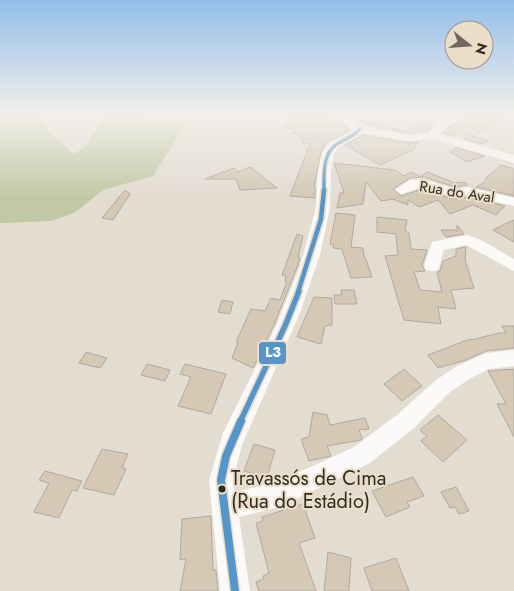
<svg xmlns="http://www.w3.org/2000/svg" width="514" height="591" font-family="Jost,sans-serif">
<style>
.green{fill:#c1c9a4}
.building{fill:#d5c9b6;stroke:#afa9a1}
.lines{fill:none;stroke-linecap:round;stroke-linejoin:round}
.minor{fill:#fbfaf8;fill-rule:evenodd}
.bus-1-far3-casing{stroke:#ebdec9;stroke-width:5.5}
.bus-1-far2-casing{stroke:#ebdec9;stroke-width:8}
.bus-1-far1-casing{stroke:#ebdec9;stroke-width:9}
.bus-1-casing{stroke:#ebdec9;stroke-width:11}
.bus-1-far3{stroke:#5496c9;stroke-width:3}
.bus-1-far2{stroke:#5496c9;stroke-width:4.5}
.bus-1-far1{stroke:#5496c9;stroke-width:5.5}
.bus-1{stroke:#5496c9;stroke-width:8}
.bus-dot{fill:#302b23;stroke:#ebdec9;stroke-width:2}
.labels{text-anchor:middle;stroke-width:4;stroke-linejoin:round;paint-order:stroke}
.far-street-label{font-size:15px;fill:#302b23;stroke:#ebdec9}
.near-bus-label{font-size:20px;fill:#302b23;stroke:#ebdec9;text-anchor:start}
.line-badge{stroke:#ebdec9;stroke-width:2}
.badge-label{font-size:14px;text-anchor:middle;font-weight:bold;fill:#fff}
</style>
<rect width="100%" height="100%" fill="#e3dcd1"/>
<path class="green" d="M37 114 51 134 74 154 86 146 103 119 118 114 139 116 152 123 186 124 153 176 103 190 74 213 51 221 0 223V115Z"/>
<g class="building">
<path d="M292 114H323L326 118 338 121 350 130 326 143 321 152 314 187 315 188V198L290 196 310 144 302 143 304 138H300L302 134 292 133 293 129 286 128Z"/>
<path d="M476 114H494L503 119 473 136 488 141 483 144 465 139 462 132 453 136 443 133 449 127Z"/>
<path d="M357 119 406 131 416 125 432 126 428 131 408 133 364 124Z"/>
<path d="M363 135 408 143 418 142 413 150 380 165 345 145Z"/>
<path d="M457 148 485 156 467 162 450 152Z"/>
<path d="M334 163 395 170 404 176 411 172 421 177 427 172 455 183 464 182 468 185 455 187 424 177 410 178 393 189 401 196 422 189 453 199 467 197 505 206 496 215 473 205 450 214 438 200 419 207 408 200V205L393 199 381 201 366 182 363 204 337 208 340 193H344Z"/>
<path d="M501 165 514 169V196L476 187 485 182 486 178Z"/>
<path d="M250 167 277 188 240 190 236 179H205L234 168 238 172Z"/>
<path d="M125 190 130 194 113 220 102 218Z"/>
<path d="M336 213 355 215 351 247 363 248 364 257H365L372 277 351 278 342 249 333 248 334 245 330 244Z"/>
<path d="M377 217 407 220 405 231 409 233 411 249 427 250 422 265 425 271 414 272 420 290 442 292 437 272 440 271 443 261 456 256V249L466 247 465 260 474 288 451 290 456 309 438 307 441 324 404 320 385 256 398 255 396 234 377 232Z"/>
<path d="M514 220V242L493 230 507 223Z"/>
<path d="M457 225 464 234 446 237 441 230H455L457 232Z"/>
<path d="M297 234 303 236 298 257 300 258 298 265 274 325 253 368 232 358 238 343 236 342 251 309 265 311 271 298 280 300 287 282 285 281 286 276 282 275Z"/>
<path d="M341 290H354L357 304H335L334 295H342Z"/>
<path d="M314 297 332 298V325L325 326 321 344 297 337Z"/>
<path d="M222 300 233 302 230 314 218 312Z"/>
<path d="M502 326H514V348L486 351 466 360 438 368 428 355 470 339 471 340 499 333H506Z"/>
<path d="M86 352 107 358 100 368 79 363Z"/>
<path d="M147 364 170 370 165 381 141 375Z"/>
<path d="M185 364 226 374 211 414 178 406 191 377 180 374Z"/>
<path d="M404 369 422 386 402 401 384 384Z"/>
<path d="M514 369V437L497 404H506L488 371Z"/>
<path d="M313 412 327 415 330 425 365 418 369 429 359 430 362 438 361 440 327 446 331 456 309 461 301 439 309 437Z"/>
<path d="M438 415 467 440 443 462 421 441 427 436 420 430Z"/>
<path d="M254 444 275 450 267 478 244 471Z"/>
<path d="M102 449 128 454 122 468 126 469 114 495 83 488Z"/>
<path d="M45 471 82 481 77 491 72 490 59 518 34 512 49 483 39 480Z"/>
<path d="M413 477 424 496 407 502 410 507 386 517 372 491Z"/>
<path d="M456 487 469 511 459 514 455 507 450 508 441 492Z"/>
<path d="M303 504 315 538 299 543 316 591H259L256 582 264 579 263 576 269 573 256 523 263 521 262 517Z"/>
<path d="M211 516 213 570H216L218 591H180L186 559 180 560 182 519Z"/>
<path d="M328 552 351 558 349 591H324Z"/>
<path d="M396 558 409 591H372L364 568Z"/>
</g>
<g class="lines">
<g class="minor">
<path d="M325 114H346L363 126 408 135 429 133C439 116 456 114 474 114L447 126 439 134 514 155V163L433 139 408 141 363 133 339 147 334 153 331 170 330 208 320 255 300 313 242 445 233 480 235 492 278 482 354 447 398 414 436 380 457 366 486 353 514 350V366L489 369 471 378 450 392 414 428 370 463 280 507 239 517 250 591H220L209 480 223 433 276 326 300 266 316 208 318 170 322 153 331 142 354 130 339 119 326 116Z"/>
<path d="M423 179 455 189 467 187 514 198V206L467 195 454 197 422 187 402 194 395 190 410 180Z"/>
<path d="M467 235 481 240 514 259V271L466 245 444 250 438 270 432 271 426 270 424 266 432 242Z"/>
</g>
<g class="bus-1-far3-casing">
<path id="bus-1-far3" d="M324 192C324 176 322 153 337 144 345 139 353 137 360 129"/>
</g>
<g class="bus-1-far2-casing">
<path id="bus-1-far2" d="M298 292 321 219 324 190"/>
</g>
<g class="bus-1-far1-casing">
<path id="bus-1-far1" d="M240 422 285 326 299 291"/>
</g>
<g class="bus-1-casing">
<path id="bus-1" d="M235 591 221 480 226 456 241 421"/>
</g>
<use href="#bus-1-far3" class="bus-1-far3"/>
<use href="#bus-1-far2" class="bus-1-far2"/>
<use href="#bus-1-far1" class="bus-1-far1"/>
<use href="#bus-1" class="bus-1"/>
</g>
<linearGradient id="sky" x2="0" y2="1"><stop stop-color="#93beea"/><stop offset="0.58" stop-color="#f2efea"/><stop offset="1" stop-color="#f2efea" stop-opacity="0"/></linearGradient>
<rect width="514" height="197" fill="url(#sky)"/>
<circle class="bus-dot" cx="222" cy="489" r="4.5"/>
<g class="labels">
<g class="far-street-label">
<text transform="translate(457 192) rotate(9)" y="5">Rua do Aval</text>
</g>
<g class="near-bus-label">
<text x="231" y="485">Travassós de Cima<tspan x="231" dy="23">(Rua do Estádio)</tspan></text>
</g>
</g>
<rect class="line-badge" x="258" y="341" width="29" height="24" rx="5" fill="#5496c9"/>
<g class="badge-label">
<text x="273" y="357">L3</text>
</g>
<g transform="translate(469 45) rotate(107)"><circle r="24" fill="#ebdec9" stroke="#a09687"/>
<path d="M0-4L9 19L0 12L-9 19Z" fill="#6f6960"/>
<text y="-8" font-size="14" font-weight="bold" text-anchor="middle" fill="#302b23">N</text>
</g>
</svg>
